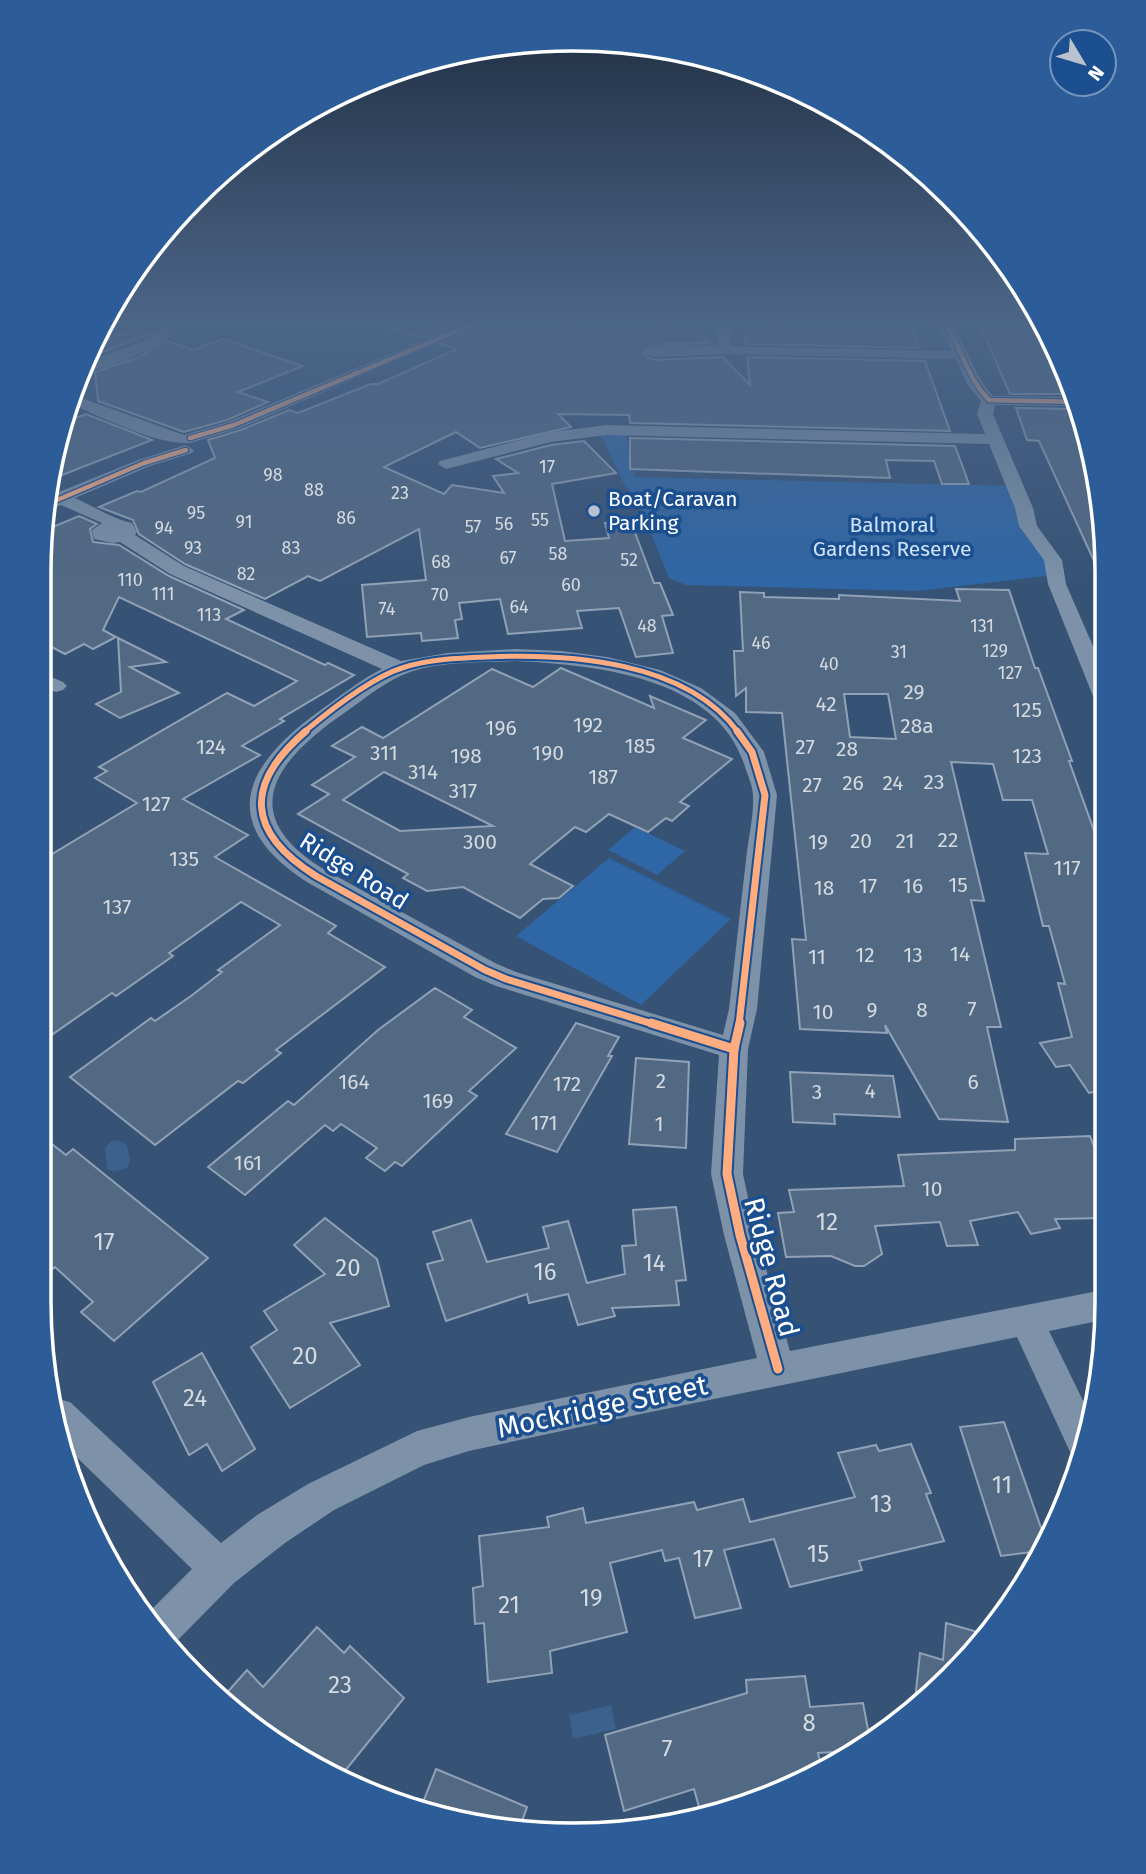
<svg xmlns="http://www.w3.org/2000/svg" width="1146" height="1874" font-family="'Fira Sans',sans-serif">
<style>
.green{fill:#2f66a5}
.water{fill:#3b618d}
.building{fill:#526984;stroke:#92a2b6;stroke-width:2;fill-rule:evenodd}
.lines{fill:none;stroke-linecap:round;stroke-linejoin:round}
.street{fill:#7d92a8;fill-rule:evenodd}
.cycleway-far3-casing{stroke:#1b4f8f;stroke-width:7}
.cycleway-far2-casing{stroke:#1b4f8f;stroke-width:9}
.cycleway-far1-casing{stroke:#1b4f8f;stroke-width:11}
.cycleway-casing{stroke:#1b4f8f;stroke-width:13}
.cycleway-far3{stroke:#ffac80;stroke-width:4.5}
.cycleway-far2{stroke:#ffac80;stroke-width:5}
.cycleway-far1{stroke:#ffac80;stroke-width:7}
.cycleway{stroke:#ffac80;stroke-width:9}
.poi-dot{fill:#b9c2ce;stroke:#1b4f8f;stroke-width:2.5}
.labels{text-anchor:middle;stroke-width:7;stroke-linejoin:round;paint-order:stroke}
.far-number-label{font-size:18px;fill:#d4dae0}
.far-poi-label{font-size:21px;fill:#fff;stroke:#1b4f8f;text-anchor:start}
.far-park-label{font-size:21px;fill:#cfe3fa;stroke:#1b4f8f}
.number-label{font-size:21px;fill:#d4dae0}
.street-label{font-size:24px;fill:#fff;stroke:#1b4f8f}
.near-number-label{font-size:24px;fill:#d4dae0}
.near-street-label{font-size:28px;fill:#fff;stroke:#1b4f8f}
.rim{fill:none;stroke:#fff;stroke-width:3.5}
</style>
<rect width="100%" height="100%" fill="#365274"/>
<g class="green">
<path d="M625 430 635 477 1016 486 1055 575 918 591 686 585 669 578 636 497 625 486 599 431Z"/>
<path d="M635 827 685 851 657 875 608 850Z"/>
<path d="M609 858 731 919 641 1005 516 936Z"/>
</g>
<g class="water">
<path d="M118 1140 127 1145 130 1161 127 1168 114 1172 107 1169 105 1148 111 1142Z"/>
<path d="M611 1705 616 1729 573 1739 569 1715Z"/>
</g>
<g class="building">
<path d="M387 322H458L421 338 386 327Z"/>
<path d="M487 322H560L571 326 577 323 597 329 617 322 687 323 711 343 661 344 645 351 644 354 653 360 723 357 750 385 747 357 925 361 950 431 630 423 629 415 558 414 571 427 480 448 456 432 384 467 444 494 452 485 504 493 493 476 518 473 496 459 551 445 584 441 616 473 552 484 565 541 609 538 605 523 631 522 654 583H660L673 615 662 616 673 653 636 657 619 608 577 611 582 628 508 634 500 599 459 603 462 619 455 620 458 638 422 641 421 633 367 637 362 585 426 580 419 529 320 581 308 576 265 599 185 564 139 534 133 520 99 507 137 491 141 492 215 458 208 440 241 430 289 410 298 413 371 384H378L457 349 440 344Z"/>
<path d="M910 322 920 348 746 344 744 327 786 328 785 323Z"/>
<path d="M1004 322H1043L1058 358H1050L1068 394H1010L982 330H995L992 325H1005Z"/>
<path d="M134 330 147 335 93 356V344Z"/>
<path d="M223 339 303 366 238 392 268 402 227 420 184 432 98 401 95 372 137 358 167 341 193 350Z"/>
<path d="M1016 408 1075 409 1083 418 1089 434 1106 538V587L1039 441 1027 440Z"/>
<path d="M67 414 76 418 86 414 152 440 49 480Z"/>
<path d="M630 438 955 446 969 484H942L934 461 886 460 890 478 630 469Z"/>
<path d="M79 516 97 524 90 529 93 542 119 545 169 576 244 610 226 619 325 665 328 663 354 675 280 719 284 721 242 746 260 755 183 799 248 835 215 857 336 926 328 933 385 967 276 1050 281 1053 243 1083 238 1081 155 1145 70 1077 151 1018 155 1021 191 996 222 972 218 970 280 925 241 902 169 953 173 956 116 996 112 993 40 1043 41 847 52 854 137 803 95 778 107 771 99 767 227 693 254 706 297 681 119 597 103 630 116 637 93 649 84 644 65 654 42 642 43 531Z"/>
<path d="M956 589 1009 590 1035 668H1038L1072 761H1069L1096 836H1105L1104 1090 1089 1093 1070 1065 1056 1067 1040 1043 1072 1037 1058 983 1065 984 1049 926H1043L1025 853 1048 854 1032 800H1003L993 764 951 762 984 901 971 900 1001 1027H987L1008 1122 939 1119 885 1025 887 1033 800 1029 792 939 806 940 782 713 746 712V688L736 696 734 651H743L740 592 764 593V597L839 599V595L960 601ZM844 694H888L896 739 850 737Z"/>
<path d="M118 638 166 662 130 667 179 693 120 718 96 704 121 692Z"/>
<path d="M561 668 654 708 650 696 706 720 683 738 732 759 680 802 689 806 672 821 666 818 648 832 609 814 586 832 575 827 530 864 573 886 559 898 543 899 520 918 463 887 427 891 403 878 408 874 298 814 329 794 312 785 355 757 332 746 362 727 383 738 492 669 533 687ZM384 772 493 826 400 831 343 800Z"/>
<path d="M435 988 472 1010 464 1017 516 1048 469 1091 477 1096 402 1166 395 1162 385 1171 366 1158 377 1148 341 1124 333 1131 325 1125 245 1195 208 1167 288 1101 294 1105 378 1030Z"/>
<path d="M576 1023 619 1037 608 1056H612L557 1152 506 1134Z"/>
<path d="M636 1058 689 1062 686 1148 629 1144Z"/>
<path d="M790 1072 893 1076 900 1117 834 1114 835 1124 793 1122Z"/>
<path d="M39 1134 66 1155 73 1149 208 1258 114 1341 81 1312 93 1302 55 1267 39 1280Z"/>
<path d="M1090 1136 1104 1172V1218L1055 1219 1060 1228 1031 1234 1018 1212 970 1221 978 1245 947 1246 940 1222 875 1226 882 1254 864 1266H855L831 1256 786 1257 778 1213 794 1212 789 1190 904 1186 898 1155 1015 1150V1139Z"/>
<path d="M676 1207 686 1280 676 1281 679 1305 612 1308 615 1316 578 1325 568 1294 529 1303 527 1294 446 1321 427 1264 443 1260 433 1232 471 1220 487 1262 549 1248 543 1227 568 1221 587 1283 625 1274 622 1246 636 1245 633 1210Z"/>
<path d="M325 1218 377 1259 389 1306 330 1323 360 1365 290 1408 251 1347 277 1330 264 1311 325 1274 294 1245Z"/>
<path d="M202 1353 255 1449 222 1471 207 1444 189 1455 153 1382Z"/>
<path d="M1004 1422 1046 1542 1040 1551 1001 1556 960 1427Z"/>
<path d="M911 1444 931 1493 926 1494 944 1541 859 1561 862 1570 790 1587 774 1539 724 1550 741 1608 695 1618 679 1558 665 1561 662 1550 610 1563 627 1632 550 1651 552 1673 488 1682 484 1623 475 1624 473 1588 483 1586 479 1536 549 1527 547 1517 583 1508 586 1523 694 1502 697 1510 743 1499 750 1522 855 1497 838 1453 876 1445 879 1451Z"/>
<path d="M946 1623 988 1635 914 1710 920 1653 943 1660Z"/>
<path d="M317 1627 344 1653 350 1646 404 1698 340 1777 276 1745 224 1696 247 1670 263 1687Z"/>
<path d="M805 1676 810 1707 863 1703 870 1740 851 1751 818 1753 821 1767 744 1807 701 1814 694 1789 624 1811 605 1735 747 1693 746 1680Z"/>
<path d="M436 1769 527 1807 520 1827 420 1810Z"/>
</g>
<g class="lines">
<g class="street">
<path d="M170 322H184C164 349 110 368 78 373L82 363 142 342Z"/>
<path d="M466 322H485L240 428 190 443C155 445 103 417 70 404L72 395 76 396 184 435 228 422Z"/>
<path d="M717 322H731V346L952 351 936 322H950C968 346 973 374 993 396L1074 397 1078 406 995 405 993 414 1033 508 1037 526 1062 560 1066 584 1106 676V707L1098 706 1095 701 1048 584 1044 560 1019 526 1015 508 989 444 607 435 551 442 446 469 438 464 440 461 551 432 607 425 985 434 977 414 981 401 967 384 956 359 724 354 653 357 646 353C662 340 697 346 717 346Z"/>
<path d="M186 445 194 450 192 453 150 466 75 498C95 507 113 519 132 523L137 532 135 535 184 566 401 661 447 653 516 649 561 651 607 657 660 670 701 688 735 713 764 752 777 795 757 1009 748 1049 743 1174 756 1235 790 1351 1103 1290V1320L1049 1331 1091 1417 1080 1458 1071 1454 1017 1337 641 1414 469 1451 424 1465 334 1510 285 1543 234 1583 171 1647 149 1626 144 1617 192 1569 62 1443 54 1398 70 1402 221 1543 257 1515 308 1484 417 1431 469 1417 757 1358 724 1235 711 1174 719 1055 496 986 475 977 307 882C206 817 254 755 332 702 348 690 364 678 382 669L170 574 120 542 113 543 94 539 92 530 102 523 61 505 43 511 44 499 54 494 138 460ZM516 661C597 665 720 677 746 770 749 778 753 788 753 796 754 817 748 839 746 860 740 910 735 959 729 1009L723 1035 516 972 495 963 325 870C232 813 277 759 347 711 367 697 387 680 410 672 443 661 481 663 516 661Z"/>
<path d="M42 673 63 682 67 686 63 690 56 692 42 687Z"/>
</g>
<g class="cycleway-far3-casing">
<g id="cycleway-far3">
<path d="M943 322C963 348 965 375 989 400L1076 402"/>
<path d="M190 438 234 425 478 322"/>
<path d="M50 503 144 463 186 450"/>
</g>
</g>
<g class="cycleway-far2-casing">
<g id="cycleway-far2">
<path d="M43 506 54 501"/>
<path d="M304 732C328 712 373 677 402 668 429 659 459 658 487 657 568 653 686 661 738 732"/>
</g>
</g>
<g class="cycleway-far1-casing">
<g id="cycleway-far1">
<path d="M306 731C244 784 246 832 316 876L485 970 506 979 656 1025"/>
<path d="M737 731 752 752 765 795 739 1025"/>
</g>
</g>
<g class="cycleway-casing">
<g id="cycleway">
<path d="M651 1023 734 1049"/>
<path d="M734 1049 727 1174 740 1235 778 1369"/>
<path d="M734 1049 740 1023"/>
</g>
</g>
<use href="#cycleway-far3" class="cycleway-far3"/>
<use href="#cycleway-far2" class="cycleway-far2"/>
<use href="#cycleway-far1" class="cycleway-far1"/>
<use href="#cycleway" class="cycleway"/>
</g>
<linearGradient id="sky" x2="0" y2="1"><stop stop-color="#1e2d40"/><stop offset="0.55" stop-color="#4c6688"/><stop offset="1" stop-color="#4c6688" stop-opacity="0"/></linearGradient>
<rect width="1146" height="585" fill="url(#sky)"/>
<circle class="poi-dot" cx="594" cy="511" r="7"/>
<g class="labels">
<g class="far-number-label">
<text x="547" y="473">17</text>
<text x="273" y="481">98</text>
<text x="314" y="496">88</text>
<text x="400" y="499">23</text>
<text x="196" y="519">95</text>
<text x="346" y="524">86</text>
<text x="540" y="526">55</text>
<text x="244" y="528">91</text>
<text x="504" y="530">56</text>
<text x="473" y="533">57</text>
<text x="164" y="534">94</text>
<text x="193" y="554">93</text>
<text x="291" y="554">83</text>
<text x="558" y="560">58</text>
<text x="508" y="564">67</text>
<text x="629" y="566">52</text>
<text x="441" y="568">68</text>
<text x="246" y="580">82</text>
<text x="130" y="586">110</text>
<text x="571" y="591">60</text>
<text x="163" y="600">111</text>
<text x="440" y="601">70</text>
<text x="519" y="613">64</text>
<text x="387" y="615">74</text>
<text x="209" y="621">113</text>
<text x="647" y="632">48</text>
<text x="982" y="632">131</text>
<text x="761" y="649">46</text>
<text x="995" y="657">129</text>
<text x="899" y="658">31</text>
<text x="829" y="670">40</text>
<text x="1010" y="679">127</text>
</g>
<g class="far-poi-label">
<text x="608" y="506">Boat/Caravan<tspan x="608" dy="24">Parking</tspan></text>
</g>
<g class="far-park-label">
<text x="892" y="532">Balmoral<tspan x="892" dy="24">Gardens Reserve</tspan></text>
</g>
<g class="number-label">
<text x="914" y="699">29</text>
<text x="826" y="711">42</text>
<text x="1027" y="717">125</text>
<text x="588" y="732">192</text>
<text x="917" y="733">28a</text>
<text x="501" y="735">196</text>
<text x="640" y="753">185</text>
<text x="211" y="754">124</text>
<text x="805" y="754">27</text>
<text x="847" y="756">28</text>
<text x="384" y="760">311</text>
<text x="548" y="760">190</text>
<text x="466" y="763">198</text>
<text x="1027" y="763">123</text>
<text x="423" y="779">314</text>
<text x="603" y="784">187</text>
<text x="934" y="789">23</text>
<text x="853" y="790">26</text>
<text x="893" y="790">24</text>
<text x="812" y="792">27</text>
<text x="463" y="798">317</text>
<text x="156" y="811">127</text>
<text x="948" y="847">22</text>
<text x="861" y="848">20</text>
<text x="905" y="848">21</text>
<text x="480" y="849">300</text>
<text x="818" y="849">19</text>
<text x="184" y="866">135</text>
<text x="1067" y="875">117</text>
<text x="958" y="892">15</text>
<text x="868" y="893">17</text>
<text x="913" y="893">16</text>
<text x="824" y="895">18</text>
<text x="117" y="914">137</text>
<text x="960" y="961">14</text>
<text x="865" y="962">12</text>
<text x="913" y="962">13</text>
<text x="817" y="964">11</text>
<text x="972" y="1016">7</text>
<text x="872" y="1017">9</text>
<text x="922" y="1017">8</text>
<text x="823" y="1019">10</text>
<text x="661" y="1088">2</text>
<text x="354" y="1089">164</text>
<text x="973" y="1089">6</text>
<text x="567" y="1091">172</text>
<text x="870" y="1098">4</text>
<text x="817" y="1099">3</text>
<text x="438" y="1108">169</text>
<text x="544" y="1130">171</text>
<text x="659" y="1131">1</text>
<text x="248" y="1170">161</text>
<text x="932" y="1196">10</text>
</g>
<g class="street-label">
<text transform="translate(354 871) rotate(32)" y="8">Ridge Road</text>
</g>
<g class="near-number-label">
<text x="827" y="1230">12</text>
<text x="104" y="1250">17</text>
<text x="654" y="1271">14</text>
<text x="348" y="1276">20</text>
<text x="545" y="1280">16</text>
<text x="305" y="1364">20</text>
<text x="195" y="1406">24</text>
<text x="1002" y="1493">11</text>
<text x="881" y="1512">13</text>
<text x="818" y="1562">15</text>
<text x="703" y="1567">17</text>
<text x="591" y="1606">19</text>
<text x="509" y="1613">21</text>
<text x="340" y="1693">23</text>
<text x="809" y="1731">8</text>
<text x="667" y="1757">7</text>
</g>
<g class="near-street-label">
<text transform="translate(772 1267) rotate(75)" y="10">Ridge Road</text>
<text transform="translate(602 1406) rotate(-12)" y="10">Mockridge Street</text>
</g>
</g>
<path d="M0 0H1146V1874H0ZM573 51H573A522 522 0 0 1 1095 573V1301A522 522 0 0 1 573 1823H573A522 522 0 0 1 51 1301V573A522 522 0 0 1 573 51Z" fill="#2d5d98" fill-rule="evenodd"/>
<path class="rim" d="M573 51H573A522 522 0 0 1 1095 573V1301A522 522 0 0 1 573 1823H573A522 522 0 0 1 51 1301V573A522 522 0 0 1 573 51Z"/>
<g transform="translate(1083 63) rotate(128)"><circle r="33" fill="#1b4f8f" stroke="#7695bc" stroke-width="2"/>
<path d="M0-5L12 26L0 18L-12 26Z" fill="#b9c2ce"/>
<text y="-10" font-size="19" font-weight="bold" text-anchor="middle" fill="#ffffff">N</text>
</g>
</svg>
